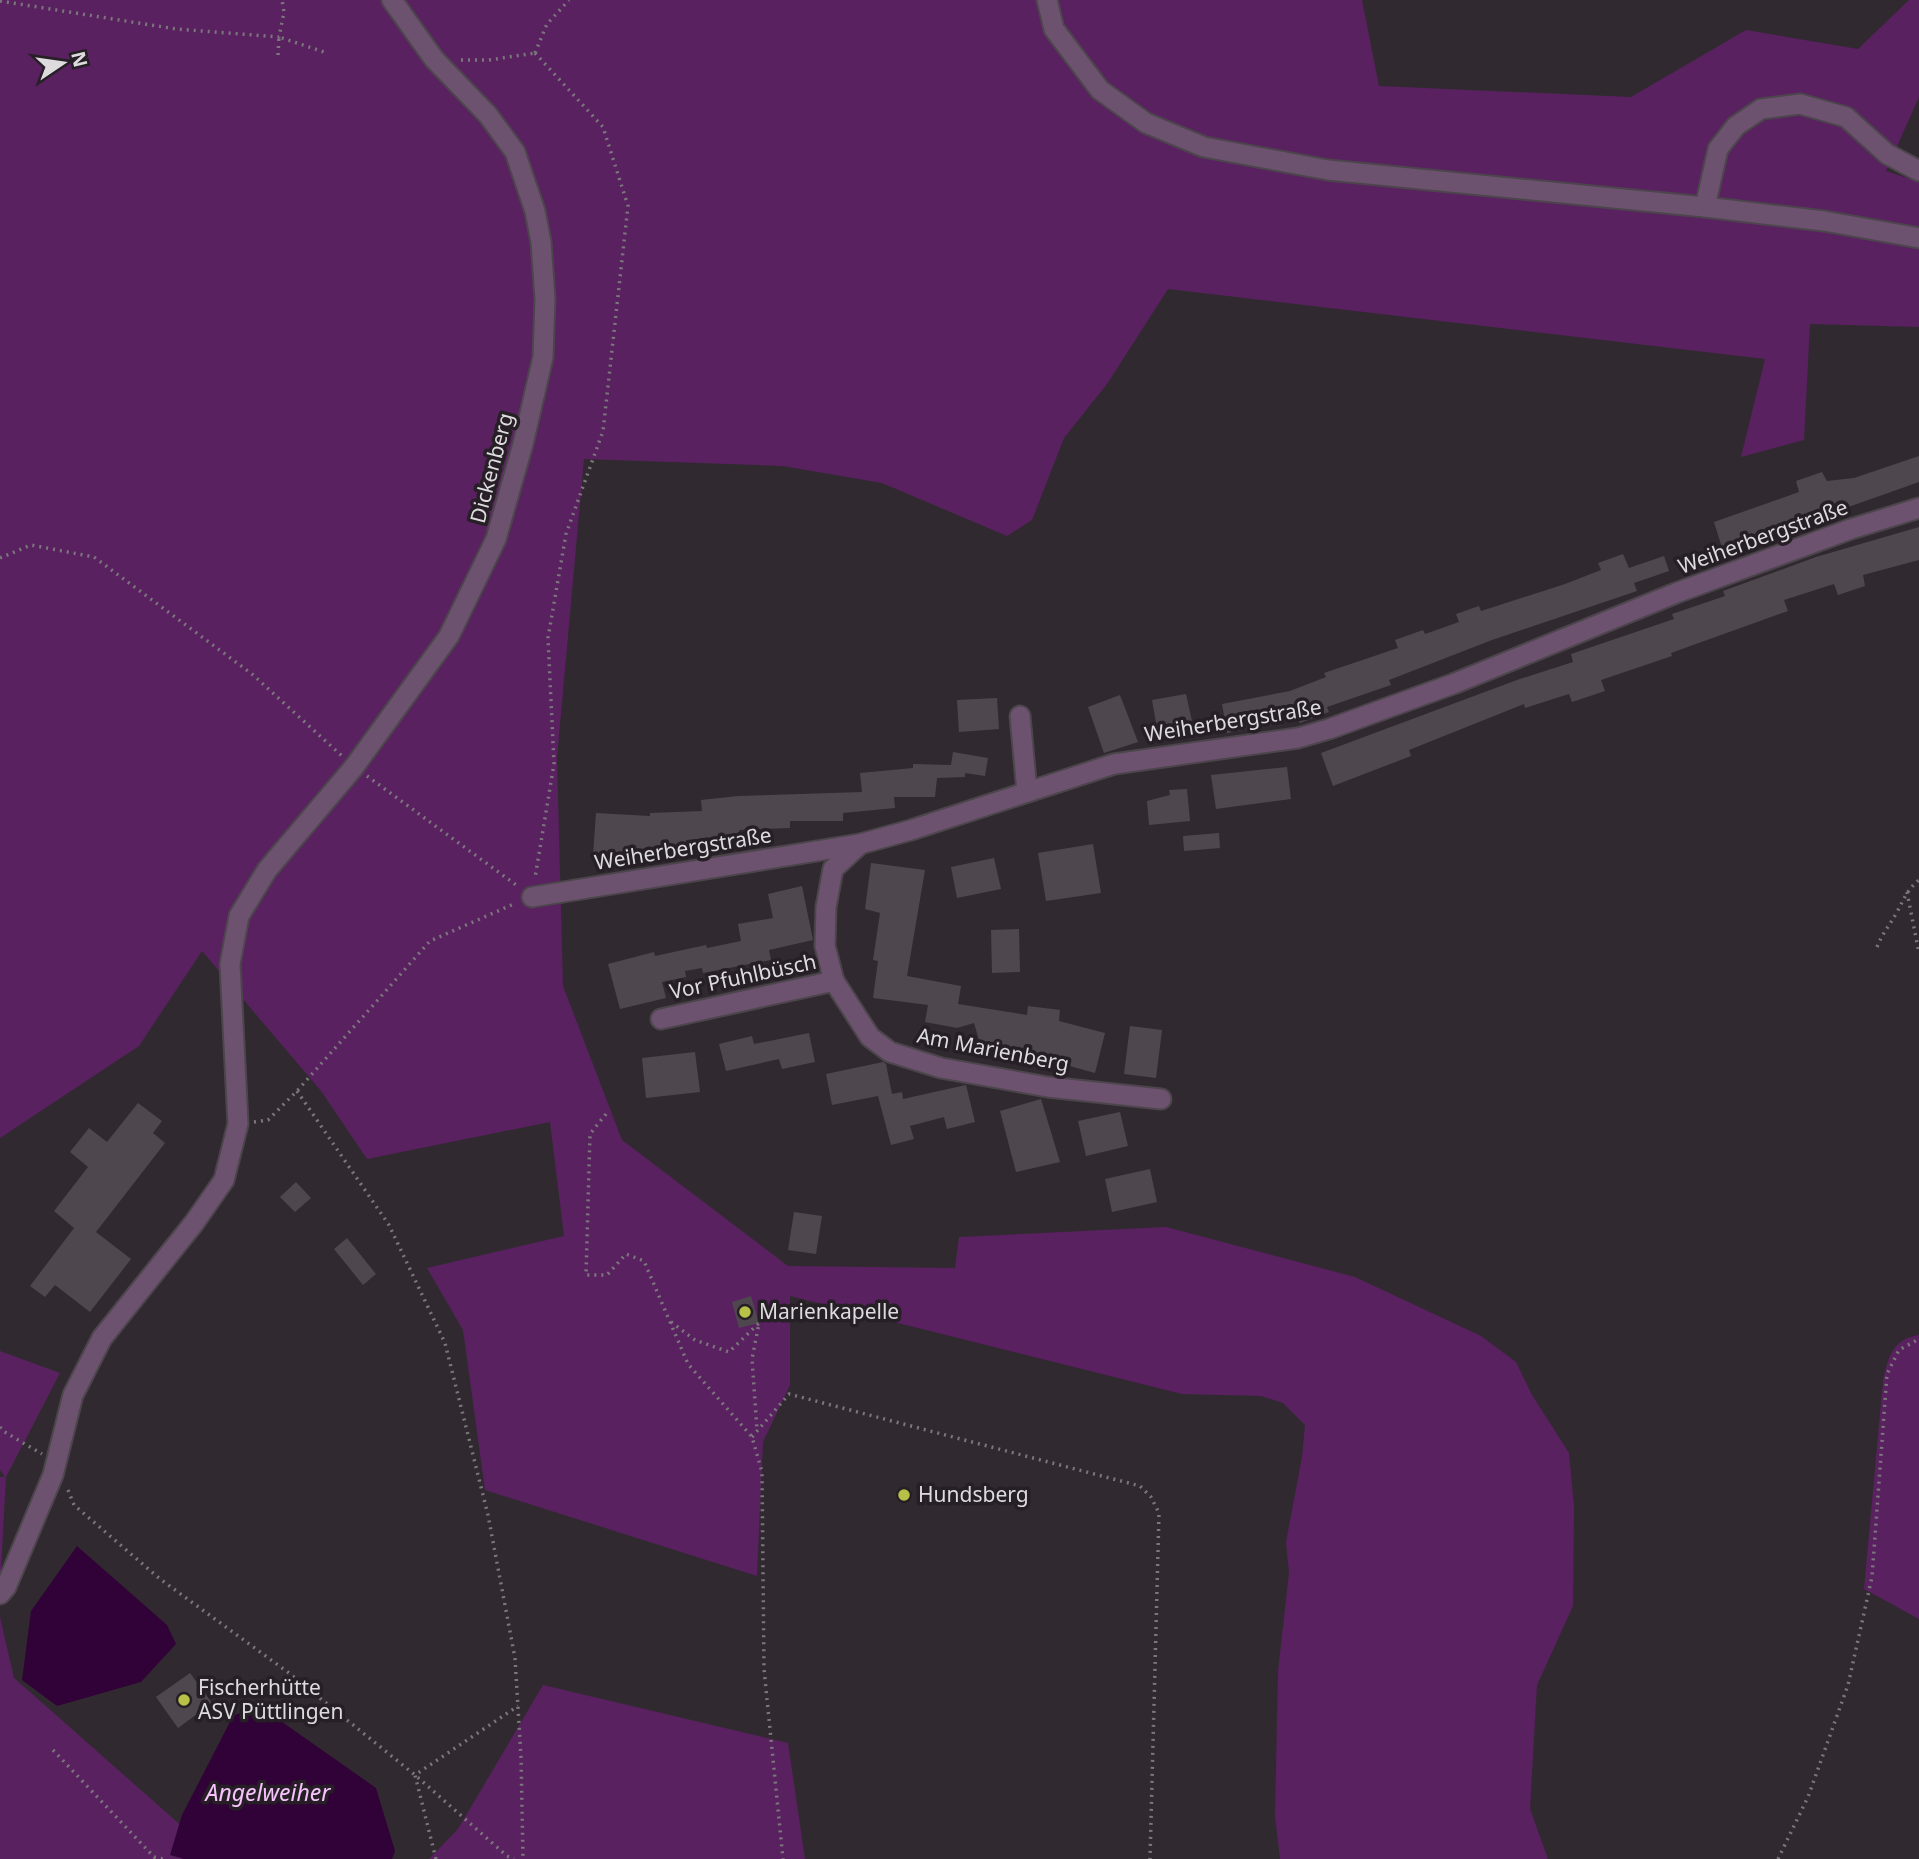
<svg xmlns="http://www.w3.org/2000/svg" width="1919" height="1859" font-family="'Noto Sans',sans-serif">
<style>
.green{fill:#592160}
.water{fill:#310237}
.building{fill:#4e484e}
.lines{fill:none;stroke-linecap:round;stroke-linejoin:round}
.minor-casing{stroke:#4c464c;stroke-width:23}
.path{stroke:#7c777c;stroke-width:3.5;stroke-dasharray:2 5;stroke-linecap:butt}
.minor{stroke:#6d5270;stroke-width:19}
.poi-dot{fill:#b8c147;stroke:#262026;stroke-width:2.5}
.labels{text-anchor:middle;stroke-width:7;stroke-linejoin:round;paint-order:stroke}
.street-label{font-size:21px;fill:#dedbdf;stroke:#262026}
.poi-label{font-size:21px;fill:#dedbdf;stroke:#262026;text-anchor:start}
.water-label{font-size:23px;font-style:italic;fill:#f7c3fc;stroke:#262026}
</style>
<rect width="100%" height="100%" fill="#302a30"/>
<g class="green">
<path d="M0 0H1362L1379 86 1631 97 1746 30 1858 49 1909 0H1919V97L1886 171 1919 182V327L1810 324 1804 440 1741 457 1765 359 1168 289 1107 384 1064 438 1032 520 1007 536 882 483 783 466 584 459 557 758 563 986 622 1140 788 1266 955 1268 959 1237 1166 1227 1355 1277 1481 1336 1516 1362 1532 1395 1569 1453 1574 1507 1573 1606 1537 1685 1530 1809 1548 1859H1280L1275 1816 1278 1671 1289 1573 1286 1542 1302 1457 1305 1425 1283 1403 1261 1396 1182 1394 790 1296V1385L763 1442 757 1576 485 1490 463 1330 427 1268 564 1236 550 1122 367 1159 321 1091 202 951 139 1046 0 1138Z"/>
<path d="M1919 1335V1619L1864 1589 1883 1381C1888 1358 1892 1339 1919 1335Z"/>
<path d="M0 1351 60 1373 6 1477 0 1588V1477H5L0 1470Z"/>
<path d="M0 1617 14 1678 219 1859H0Z"/>
<path d="M543 1685 788 1743 805 1859H429L458 1829Z"/>
</g>
<g class="water">
<path d="M77 1546 167 1625 176 1644 141 1682 57 1706 22 1680 31 1611Z"/>
<path d="M258 1705 376 1788 395 1851 392 1859H184L170 1855 182 1815 233 1716Z"/>
</g>
<g class="building">
<path d="M1919 456V482L1809 521 1756 543 1724 554 1714 522 1799 492 1796 481 1822 472 1827 481 1854 478Z"/>
<path d="M1919 527V560L1863 575 1865 586 1838 595 1834 584 1784 600 1788 611 1671 653 1672 656 1601 680 1605 691 1572 702 1569 694 1525 708 1524 704 1409 750 1411 756 1333 786 1321 753 1517 680 1573 662 1571 654 1674 619 1672 614 1725 596 1723 591 1816 557Z"/>
<path d="M1623 554 1629 568 1664 556 1669 571 1634 583 1637 591 1492 640 1389 680 1391 685 1327 707 1329 712 1300 723 1298 719 1227 733 1222 704 1290 691 1326 677 1324 673 1398 648 1395 640 1423 630 1425 634 1459 622 1456 614 1479 606 1481 611 1565 584 1601 570 1598 563Z"/>
<path d="M1186 694 1192 721 1182 722 1183 734 1159 739 1152 700Z"/>
<path d="M1120 695 1138 742 1104 753 1088 707Z"/>
<path d="M997 698 999 729 959 732 957 700Z"/>
<path d="M953 752 988 758 985 776 965 773V777L937 778 935 797H894L895 808 843 813V821H790V828L739 830V835L686 840 687 847 632 849V857L593 855 596 813 650 816V813L702 811 701 800 738 796 862 792 860 773 913 768V764L951 765Z"/>
<path d="M1287 767 1291 799 1216 809 1211 775Z"/>
<path d="M1187 789 1190 821 1149 825 1147 801 1170 795 1169 790Z"/>
<path d="M1219 833 1220 848 1184 851 1183 836Z"/>
<path d="M1093 844 1101 893 1046 901 1038 853Z"/>
<path d="M994 858 1001 889 957 898 951 867Z"/>
<path d="M871 863 925 870 907 976 961 986 958 1004 1027 1015 1028 1006 1060 1010 1059 1021 1105 1033 1095 1073 1066 1065 1068 1058 981 1047 974 1023 957 1028 925 1022 928 1005 873 998 878 961 873 960 880 913 865 909Z"/>
<path d="M802 886 813 940 769 950 771 960 703 973 702 968 685 971 686 977 662 982 666 998 620 1009 608 964 654 952 655 956 706 945 707 948 741 941 738 924 773 918 768 894Z"/>
<path d="M1019 929 1020 972 992 973 991 930Z"/>
<path d="M1130 1026 1162 1030 1156 1078 1124 1074Z"/>
<path d="M809 1033 815 1062 782 1069 779 1059 726 1071 719 1044 752 1036 754 1044Z"/>
<path d="M695 1052 700 1092 646 1098 642 1058Z"/>
<path d="M883 1062 886 1064 892 1094 902 1092 903 1099 966 1085 975 1122 947 1129 944 1117 910 1126 914 1139 891 1145 878 1096 832 1105 826 1074Z"/>
<path d="M1041 1099 1060 1162 1016 1172 1000 1111Z"/>
<path d="M138 1103 162 1121 153 1133 165 1143 96 1232 131 1259 90 1312 55 1285 45 1297 30 1286 74 1228 54 1211 88 1167 70 1152 89 1128 107 1142Z"/>
<path d="M1120 1112 1128 1146 1086 1156 1078 1121Z"/>
<path d="M1150 1169 1157 1202 1112 1212 1105 1179Z"/>
<path d="M296 1182 311 1198 295 1212 280 1197Z"/>
<path d="M794 1212 822 1216 816 1254 788 1250Z"/>
<path d="M347 1238 376 1274 363 1285 334 1249Z"/>
<path d="M751 1296 759 1323 739 1328 732 1302Z"/>
<path d="M190 1673 212 1703 178 1728 156 1697Z"/>
</g>
<g class="lines">
<g class="minor-casing">
<g id="minor">
<path d="M1047 0 1054 29 1100 90 1146 123 1204 147 1328 170 1705 207 1824 221 1919 238"/>
<path d="M1705 207 1718 149 1736 126 1761 109 1800 104 1846 117 1887 154 1919 171"/>
<path d="M1020 716 1027 792"/>
<path d="M860 844 833 869 826 907 825 946 834 981 870 1037 890 1052 941 1068 1048 1087 1161 1099"/>
<path d="M532 897 860 844 911 830 1114 764 1298 738 1329 729 1453 684 1676 593 1851 529 1919 508"/>
<path d="M661 1019 834 981"/>
<path d="M0 1594 6 1587 53 1475 73 1395 102 1338 194 1223 224 1180 238 1124 230 964 239 916 267 870 354 767 449 636 496 539 523 444 543 357 545 299 541 242 535 211 515 152 488 115 434 59 392 0"/>
</g>
</g>
<g class="path">
<path d="M0 1 176 29 279 37 284 12 282 0"/>
<path d="M535 53 603 127 628 206 603 431 566 534 548 638 554 764 535 878"/>
<path d="M535 53 547 24 569 0"/>
<path d="M278 55 279 37 324 52"/>
<path d="M461 60H489L535 53"/>
<path d="M0 558 31 545 94 557 252 674 342 756"/>
<path d="M367 776 519 887"/>
<path d="M1907 892 1919 953"/>
<path d="M1877 947C1883 932 1890 925 1897 912 1904 899 1907 890 1919 880"/>
<path d="M297 1091 389 1225 445 1343 488 1515 515 1658 521 1757 523 1859"/>
<path d="M606 1114 590 1134 586 1275H607L626 1254 644 1261 688 1364 752 1437 762 1472 764 1669 783 1859"/>
<path d="M254 1122 268 1120 297 1091 430 941 516 903"/>
<path d="M671 1322 695 1340 729 1352 759 1323 752 1359 757 1430"/>
<path d="M0 1427 3 1431 42 1454"/>
<path d="M752 1437 789 1394 1140 1486 1151 1497 1159 1513 1150 1859"/>
<path d="M68 1490 74 1505 160 1579 289 1673 415 1775 507 1856 514 1859"/>
<path d="M53 1750 154 1857 163 1859"/>
<path d="M436 1859 415 1775 518 1706"/>
<path d="M1778 1859 1808 1797 1848 1685 1872 1577 1887 1374 1899 1350 1919 1339"/>
</g>
<use href="#minor" class="minor"/>
</g>
<g class="poi-dot">
<circle cx="745" cy="1312" r="7"/>
<circle cx="904" cy="1495" r="7"/>
<circle cx="184" cy="1700" r="7"/>
</g>
<g class="labels">
<g class="street-label">
<text transform="translate(492 468) rotate(-75)" y="7">Dickenberg</text>
<text transform="translate(1763 537) rotate(-20)" y="7">Weiherbergstraße</text>
<text transform="translate(1233 721) rotate(-9)" y="7">Weiherbergstraße</text>
<text transform="translate(683 849) rotate(-9)" y="7">Weiherbergstraße</text>
<text transform="translate(743 977) rotate(-12)" y="7">Vor Pfuhlbüsch</text>
<text transform="translate(993 1050) rotate(11)" y="7">Am Marienberg</text>
</g>
<g class="poi-label">
<text x="759" y="1319">Marienkapelle</text>
<text x="918" y="1502">Hundsberg</text>
<text x="198" y="1695">Fischerhütte<tspan x="198" dy="24">ASV Püttlingen</tspan></text>
</g>
<g class="water-label">
<text x="268" y="1801">Angelweiher</text>
</g>
</g>
<g transform="translate(63 63) rotate(77)" stroke="#262026" stroke-width="5" paint-order="stroke">
<path d="M0-5L12 26L0 18L-12 26Z" fill="#dedbdf"/>
<text y="-10" font-size="19" font-weight="bold" text-anchor="middle" fill="#dedbdf">N</text>
</g>
</svg>
